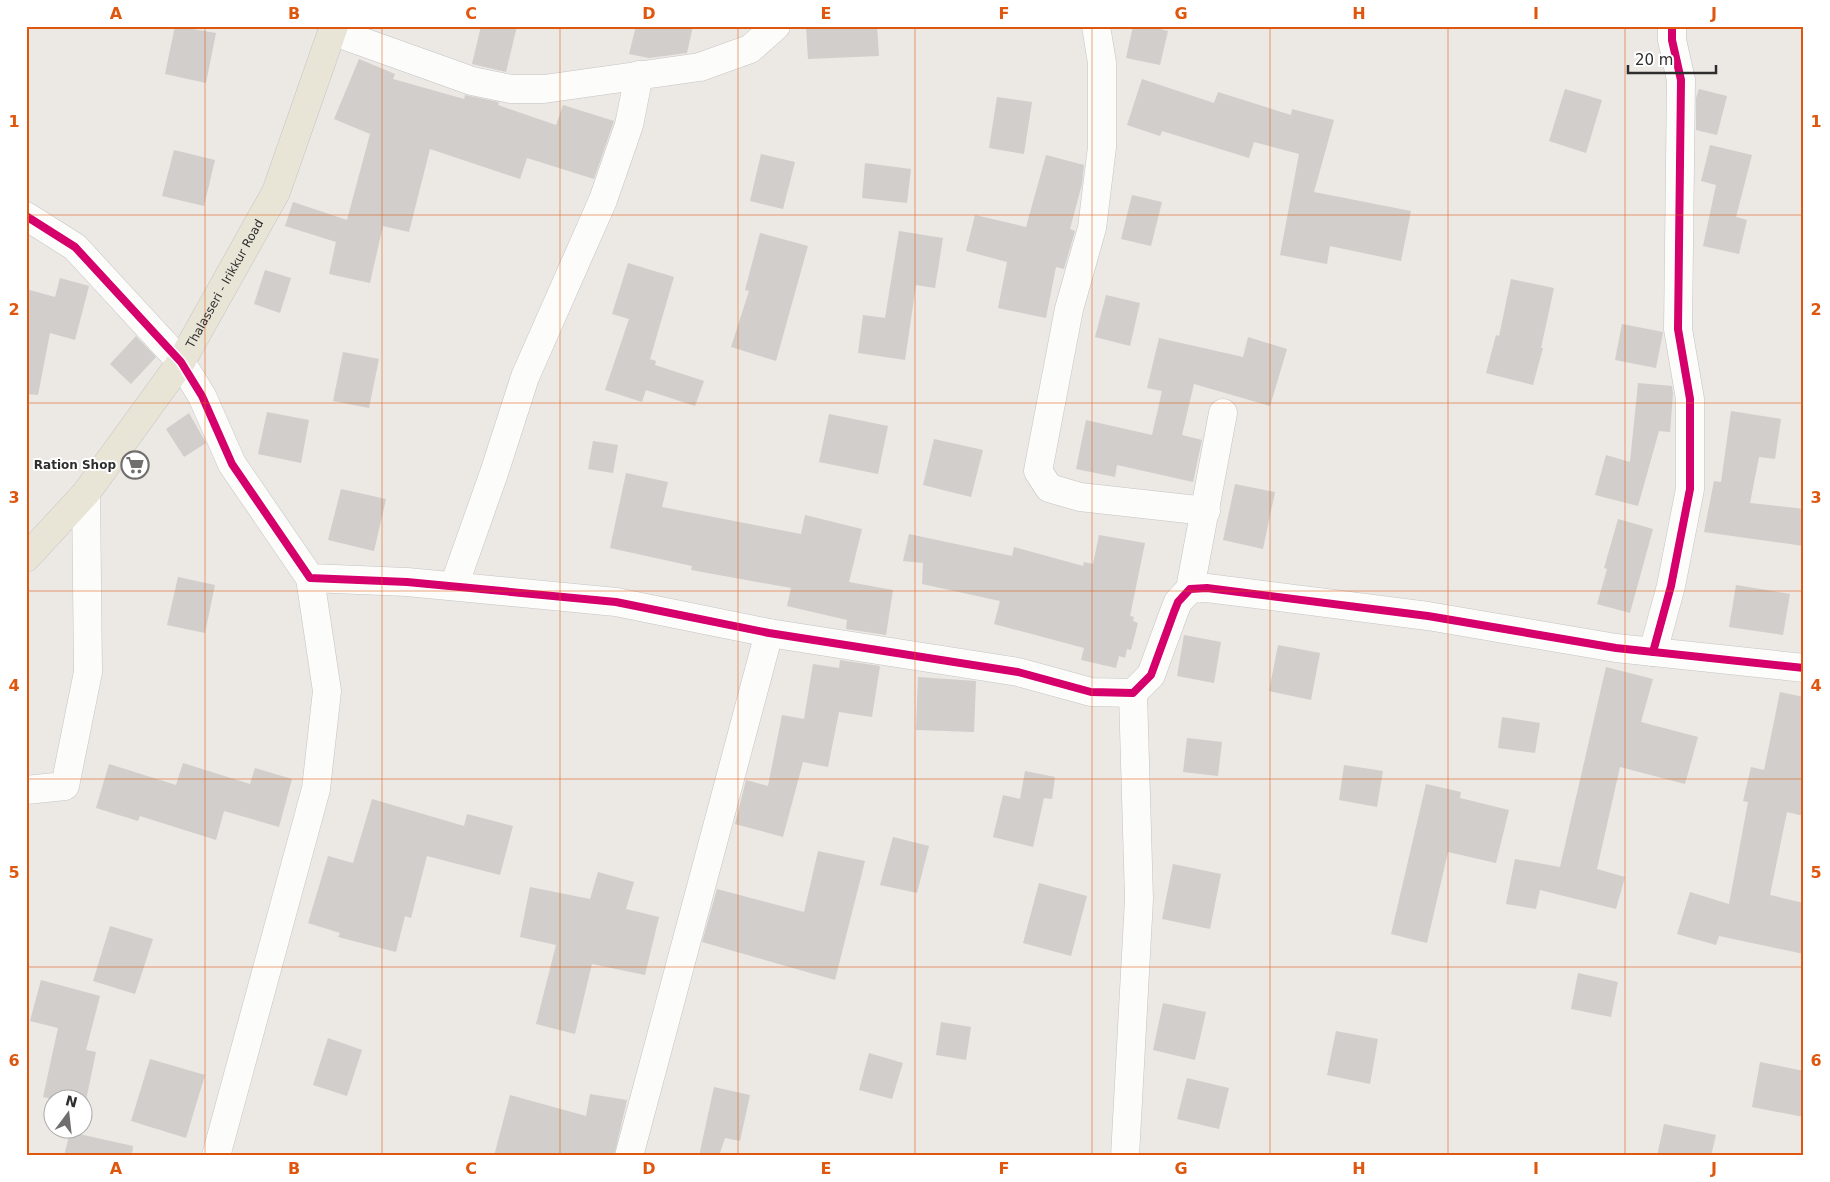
<svg xmlns="http://www.w3.org/2000/svg" width="1830" height="1182" font-family="'DejaVu Sans',sans-serif">
<style>
.building{fill:#d1cecb}
.lines{fill:none;stroke-linecap:round;stroke-linejoin:round}
.minor-casing{stroke:#c5c4c5;stroke-width:29}
.major-casing{stroke:#c6c5c4;stroke-width:29}
.minor{stroke:#fcfcfb;stroke-width:28}
.major{stroke:#e8e4d6;stroke-width:28}
.cycleway-casing{stroke:#fff;stroke-width:11}
.cycleway{stroke:#d6006c;stroke-width:8}
.grid{fill:none;stroke:#df570e;stroke-width:1;stroke-opacity:0.55}
.labels{text-anchor:middle;stroke-width:4;stroke-linejoin:round;paint-order:stroke}
.street-label{font-size:12px;fill:#2e2e2e;stroke:#fff}
.poi-label{font-size:12px;font-weight:bold;fill:#2e2e2e;stroke:#fff;text-anchor:end}
.neatline{fill:none;stroke:#df570e;stroke-width:2}
.grid-label{font-size:16px;text-anchor:middle;font-weight:bold;fill:#df570e}
</style>
<rect width="100%" height="100%" fill="#ece8e4"/>
<g class="building">
<path d="M175 26 216 33 206 83 165 74Z"/>
<path d="M481 26H517L506 72 472 64Z"/>
<path d="M636 26H693L687 53 649 58 629 54Z"/>
<path d="M806 26H877L879 56 808 59Z"/>
<path d="M1133 26H1148L1168 31 1160 65 1126 58Z"/>
<path d="M359 59 395 74 393 79 464 99 465 95 499 102 498 105 556 125 563 105 614 121 594 179 527 158 520 179 430 149 409 232 383 226 370 283 329 274 336 242 285 226 293 202 347 220 370 134 334 119Z"/>
<path d="M1142 79 1214 103 1218 92 1291 115 1292 109 1334 120 1314 192 1411 211 1401 261 1330 246 1327 264 1280 255 1299 154 1254 142 1249 158 1162 131 1160 136 1127 125Z"/>
<path d="M1565 89 1602 100 1586 153 1549 141Z"/>
<path d="M1699 89 1727 96 1717 135 1696 130V98Z"/>
<path d="M997 97 1032 102 1024 154 989 148Z"/>
<path d="M1710 145 1752 155 1736 217 1747 220 1739 254 1703 246 1716 185 1701 181Z"/>
<path d="M174 150 215 160 204 206 162 196Z"/>
<path d="M761 154 795 162 783 209 750 201Z"/>
<path d="M1046 155 1084 165 1082 184 1070 229 1075 231 1064 269 1056 267 1046 318 998 308 1007 262 966 251 975 215 1026 227Z"/>
<path d="M865 163 911 169 907 203 862 198Z"/>
<path d="M1132 195 1162 202 1151 246 1121 239Z"/>
<path d="M899 231 943 238 935 288 916 285 905 360 858 353 863 315 885 318Z"/>
<path d="M760 233 808 246 776 361 731 347 749 291 745 290Z"/>
<path d="M628 263 674 277 650 359 656 361 655 365 704 381 695 406 646 390 642 402 605 390 629 319 612 314Z"/>
<path d="M265 270 291 278 280 313 254 304Z"/>
<path d="M60 278 89 286 75 340 50 333 38 395 26 394V289L55 297Z"/>
<path d="M1511 279 1554 288 1541 348H1543L1533 385 1486 373 1496 335 1499 336Z"/>
<path d="M1106 295 1140 303 1130 346 1095 337Z"/>
<path d="M1622 324 1663 332 1656 368 1615 360Z"/>
<path d="M136 336 156 357 131 384 110 364Z"/>
<path d="M1248 337 1287 349 1270 406 1194 384 1182 435 1202 440 1193 482 1117 465 1115 477 1076 469 1086 420 1152 435 1162 391 1147 388 1159 338 1243 357Z"/>
<path d="M343 352 379 359 369 408 333 401Z"/>
<path d="M1638 383 1672 386 1673 394 1670 432 1659 431 1638 506 1595 495 1606 455 1630 462Z"/>
<path d="M1731 411 1781 419 1775 459 1759 457 1750 503 1804 509V546L1704 532 1714 481 1721 482Z"/>
<path d="M267 412 309 420 301 463 258 454Z"/>
<path d="M189 413 206 443 184 457 166 429Z"/>
<path d="M829 414 888 426 878 474 819 462Z"/>
<path d="M934 439 983 450 971 497 923 485Z"/>
<path d="M593 441 618 445 613 473 588 469Z"/>
<path d="M626 473 668 482 662 507 801 534 805 515 862 529 849 582 893 590 886 635 846 629 847 620 787 606 791 588 691 570 692 566 610 548Z"/>
<path d="M1235 484 1275 492 1263 549 1223 540Z"/>
<path d="M341 489 386 499 374 551 328 540Z"/>
<path d="M1618 519 1653 529 1630 613 1597 604 1607 569 1604 568Z"/>
<path d="M909 534 1012 556 1014 547 1083 566 1084 562 1093 564 1099 535 1145 543 1130 616 1134 617 1133 621 1138 623 1131 650 1127 649 1125 658 1119 656 1116 668 1081 660 1084 648 994 624 1000 601 922 584 923 563 903 561Z"/>
<path d="M178 577 215 585 205 633 167 625Z"/>
<path d="M1736 585 1790 594 1783 635 1729 627Z"/>
<path d="M1184 635 1221 642 1214 683 1177 676Z"/>
<path d="M1278 645 1320 653 1311 700 1269 691Z"/>
<path d="M840 660 880 666 872 717 839 712 828 767 803 762 783 837 735 824 746 780 768 786 782 715 804 719 813 664 839 668Z"/>
<path d="M1606 667 1653 679 1641 722 1698 737 1685 784 1620 767 1597 869 1625 877 1616 909 1540 890 1536 909 1506 904 1515 859 1560 867Z"/>
<path d="M918 677 976 681 974 732 916 730Z"/>
<path d="M1780 692 1804 697V816L1787 812 1770 895 1804 903V954L1719 936 1716 945 1677 934 1690 892 1729 904 1748 802 1743 801 1751 767 1764 770Z"/>
<path d="M1502 717 1540 723 1535 753 1498 748Z"/>
<path d="M1187 738 1222 742 1218 776 1183 772Z"/>
<path d="M183 763 250 784 255 768 292 779 279 827 224 811 216 840 140 816 138 821 96 808 109 764 176 785Z"/>
<path d="M1344 765 1383 771 1377 807 1339 800Z"/>
<path d="M1025 771 1055 777 1052 799 1044 798 1033 847 993 837 1003 795 1020 799Z"/>
<path d="M1426 784 1461 792 1460 798 1509 810 1496 863 1448 852 1427 943 1391 934Z"/>
<path d="M372 799 464 826 467 814 513 826 500 875 427 856 411 918 405 916 396 952 338 937 340 933 308 923 328 856 353 863Z"/>
<path d="M893 837 929 846 917 893 880 885Z"/>
<path d="M818 851 865 861 835 980 702 942 717 889 804 912Z"/>
<path d="M1173 864 1221 874 1210 929 1162 919Z"/>
<path d="M598 872 634 882 626 909 659 917 645 975 592 964 575 1034 536 1024 556 945 520 937 530 887 590 899Z"/>
<path d="M1039 883 1087 896 1071 956 1023 943Z"/>
<path d="M110 926 153 939 135 994 93 981Z"/>
<path d="M1578 973 1618 982 1611 1017 1571 1009Z"/>
<path d="M41 980 100 996 86 1050 96 1052 85 1105H82V1100H57L43 1097 58 1028 30 1021Z"/>
<path d="M1163 1003 1206 1012 1195 1060 1153 1050Z"/>
<path d="M941 1022 971 1027 966 1060 936 1055Z"/>
<path d="M1336 1031 1378 1039 1370 1084 1327 1075Z"/>
<path d="M328 1038 362 1050 347 1096 313 1085Z"/>
<path d="M869 1053 903 1063 892 1099 859 1090Z"/>
<path d="M150 1059 205 1075 186 1138 131 1121Z"/>
<path d="M1760 1062 1804 1071V1117L1752 1107Z"/>
<path d="M1187 1078 1229 1088 1219 1129 1177 1119Z"/>
<path d="M714 1087 750 1095 740 1141 725 1138 719 1156H699Z"/>
<path d="M590 1094 627 1100 614 1156H494L510 1095 586 1116Z"/>
<path d="M1664 1124 1716 1135 1711 1156H1657Z"/>
<path d="M70 1132 133 1146 132 1156H64Z"/>
</g>
<g class="lines">
<g class="minor-casing">
<g id="minor">
<path d="M1096 26 1102 63V147L1092 228 1069 309 1038 471 1049 488 1080 497 1206 511"/>
<path d="M332 31 472 81 511 89H544L700 67 750 49 776 26"/>
<path d="M26 216 75 247 181 362 202 396 232 464 310 578 407 582 616 602 769 633 1018 672 1091 692 1133 693 1151 675 1174 612 1178 602 1190 589 1207 588 1428 616 1616 648 1804 668"/>
<path d="M454 586 494 473 525 377 603 200 629 125 639 75"/>
<path d="M1190 589 1223 413"/>
<path d="M1653 652 1671 586 1690 489V399L1678 329 1681 80 1672 40V26"/>
<path d="M26 790 65 786 88 672 86 493"/>
<path d="M216 1156 316 789 327 691 310 578"/>
<path d="M629 1156 769 633"/>
<path d="M1125 1156 1139 899 1133 693"/>
</g>
</g>
<g class="major-casing">
<g id="major">
<path id="s1" d="M26 558 86 493 181 362 276 192 334 26"/>
</g>
</g>
<use href="#minor" class="minor"/>
<use href="#major" class="major"/>
<g class="cycleway-casing">
<g id="cycleway">
<path d="M26 216 75 247 181 362 202 396 232 464 310 578 407 582 616 602 769 633 1018 672 1091 692 1133 693 1151 675 1174 612 1178 602 1190 589 1207 588 1428 616 1616 648 1804 668"/>
<path d="M1653 652 1671 586 1690 489V399L1678 329 1681 80 1672 40V26"/>
</g>
</g>
<use href="#cycleway" class="cycleway"/>
</g>
<path class="grid" d="M205 26V1156M382 26V1156M560 26V1156M738 26V1156M915 26V1156M1092 26V1156M1270 26V1156M1448 26V1156M1625 26V1156M26 215H1804M26 403H1804M26 591H1804M26 779H1804M26 967H1804"/>
<defs>
<g id="supermarket-ring" transform="scale(1.4375)"><circle r="9.5" fill="#fff" stroke="#706f6e" stroke-width="1.5"/><path d="M-6-5.5h2.5l.6 2H6L4.5 2H-2.5L-4.4-4H-6ZM-1.5 3.2a1.3 1.3 0 1 0 .1 0ZM3 3.2a1.3 1.3 0 1 0 .1 0Z" fill="#706f6e"/></g>
</defs>
<g fill-rule="evenodd">
<use href="#supermarket-ring" x="135" y="465"/>
</g>
<g class="labels">
<g class="street-label">
<text dy="4" stroke="none"><textPath href="#s1" startOffset="340">Thalasseri - Irikkur Road</textPath></text>
</g>
<g class="poi-label">
<text x="116" y="469">Ration Shop</text>
</g>
</g>
<rect width="1830" height="1182" fill="none" stroke="#ffffff" stroke-width="55"/>
<g transform="translate(68 1114) rotate(15)"><circle r="24" fill="#ffffff" stroke="#ababab"/>
<path d="M0-4L9 19L0 12L-9 19Z" fill="#706f6e"/>
<text y="-8" font-size="14" font-weight="bold" text-anchor="middle" fill="#2e2e2e">N</text>
</g>
<path d="M1628 65v8h88v-8" fill="none" stroke="#2e2e2e" stroke-width="2.5"/>
<text x="1635" y="65" font-size="15" fill="#2e2e2e" stroke="#ffffff" stroke-width="4" paint-order="stroke">20 m</text>
<rect x="28" y="28" width="1774" height="1126" class="neatline"/>
<g class="grid-label">
<text x="116" y="19">A</text>
<text x="294" y="19">B</text>
<text x="471" y="19">C</text>
<text x="649" y="19">D</text>
<text x="826" y="19">E</text>
<text x="1004" y="19">F</text>
<text x="1181" y="19">G</text>
<text x="1359" y="19">H</text>
<text x="1536" y="19">I</text>
<text x="1714" y="19">J</text>
<text x="14" y="127">1</text>
<text x="1816" y="127">1</text>
<text x="14" y="315">2</text>
<text x="1816" y="315">2</text>
<text x="14" y="503">3</text>
<text x="1816" y="503">3</text>
<text x="14" y="691">4</text>
<text x="1816" y="691">4</text>
<text x="14" y="878">5</text>
<text x="1816" y="878">5</text>
<text x="14" y="1066">6</text>
<text x="1816" y="1066">6</text>
<text x="116" y="1174">A</text>
<text x="294" y="1174">B</text>
<text x="471" y="1174">C</text>
<text x="649" y="1174">D</text>
<text x="826" y="1174">E</text>
<text x="1004" y="1174">F</text>
<text x="1181" y="1174">G</text>
<text x="1359" y="1174">H</text>
<text x="1536" y="1174">I</text>
<text x="1714" y="1174">J</text>
</g>
</svg>
